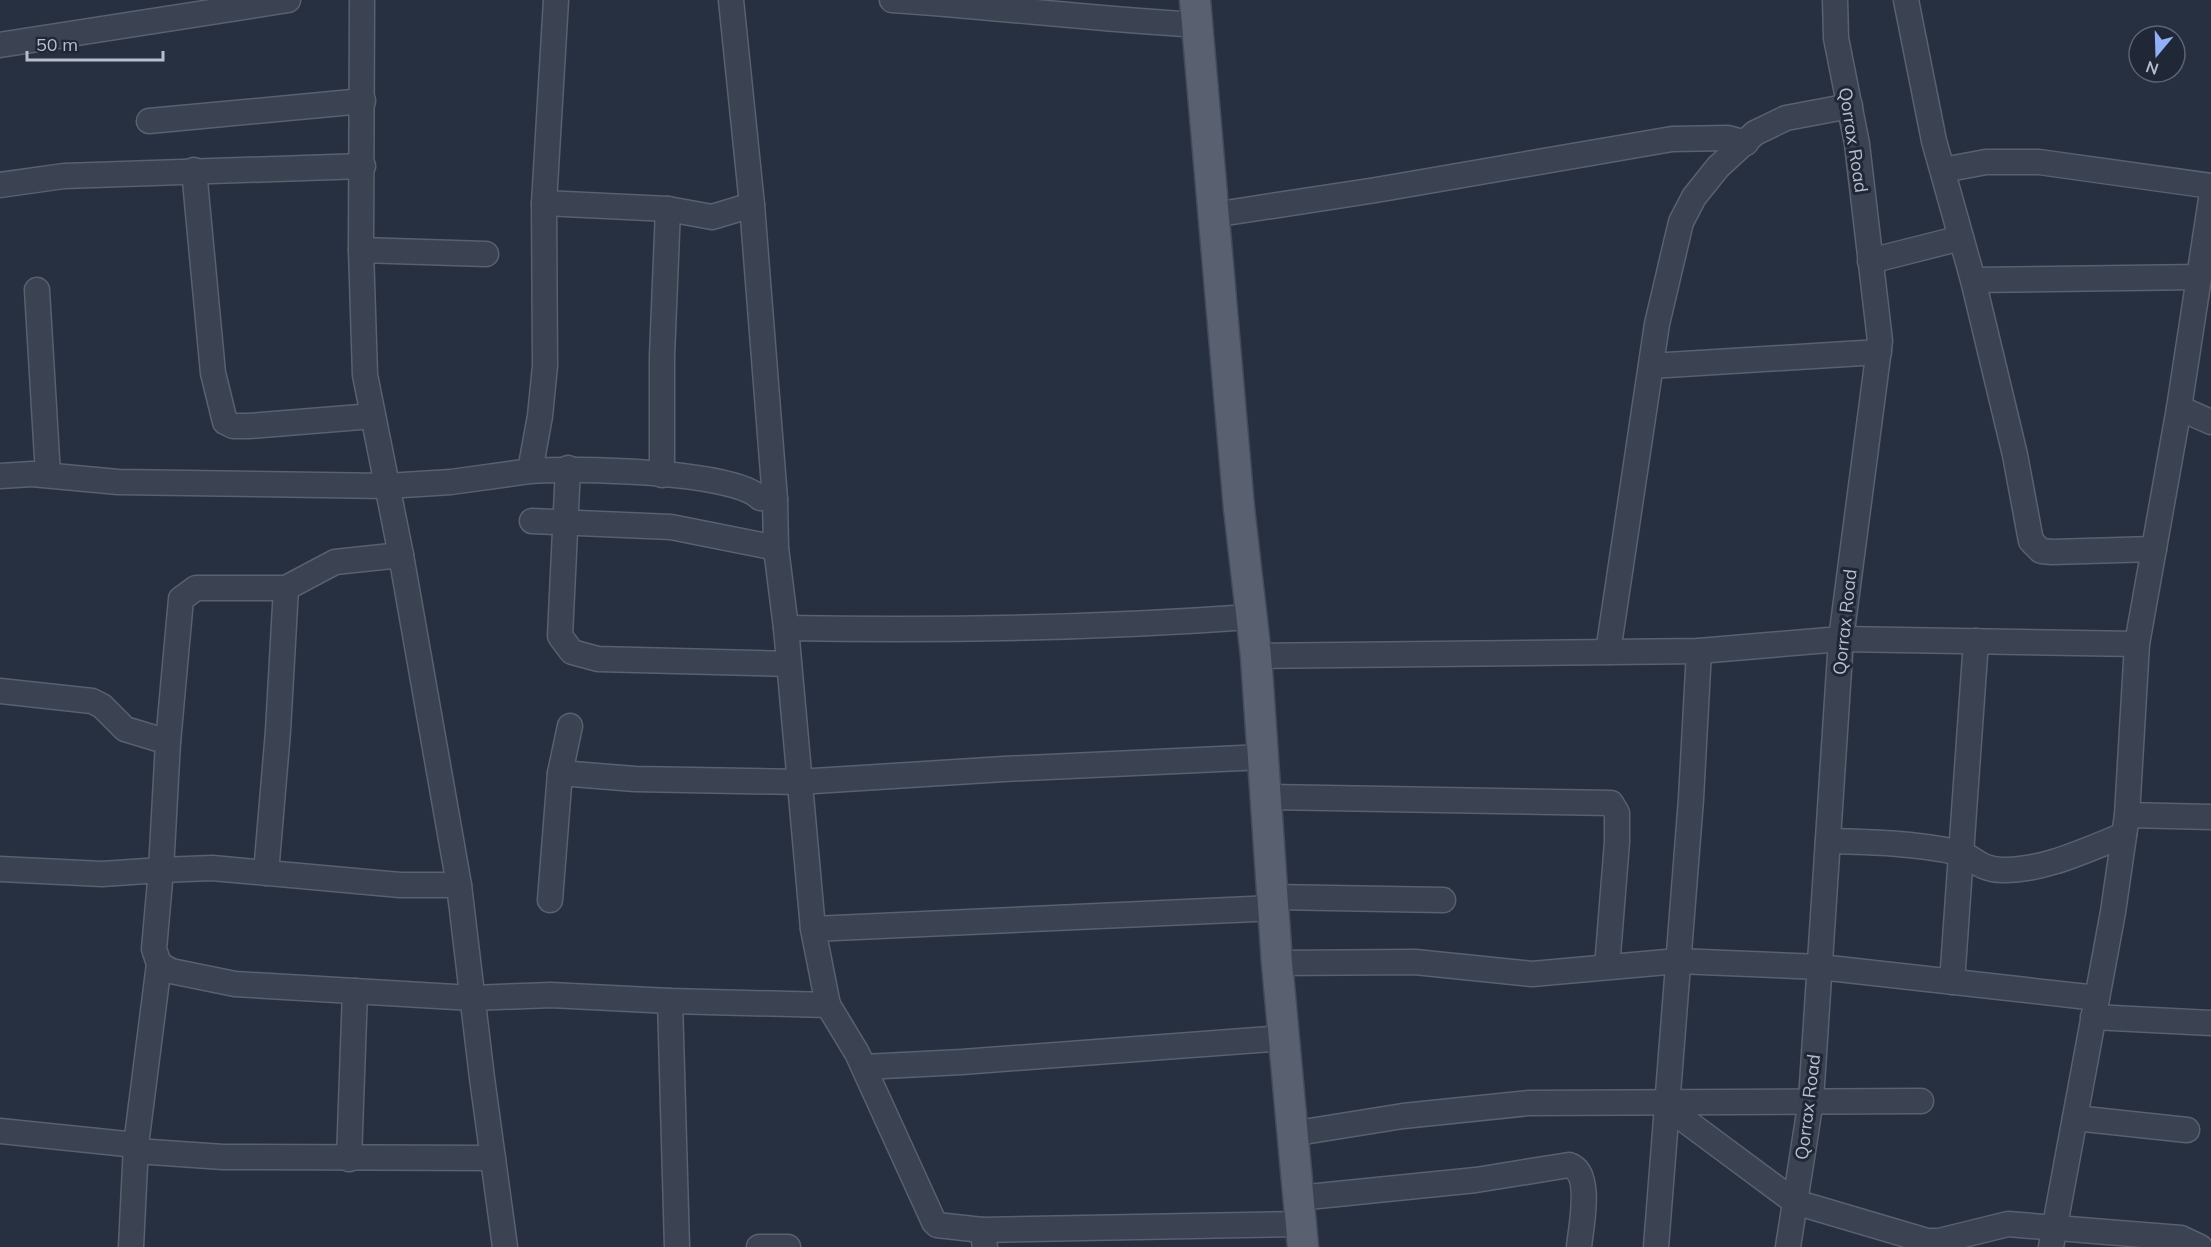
<svg xmlns="http://www.w3.org/2000/svg" width="2211" height="1247" font-family="Mulish,sans-serif">
<style>
.lines{fill:none;stroke-linecap:round;stroke-linejoin:round}
.minor-casing{stroke:#59606e;stroke-width:27}
.major-casing{stroke:#454b5a;stroke-width:33}
.minor{stroke:#3b4251;stroke-width:24}
.major{stroke:#596171;stroke-width:30}
.labels{text-anchor:middle;stroke-width:6;stroke-linejoin:round;paint-order:stroke}
.street-label{font-size:18px;fill:#b8becb;stroke:#202736}
</style>
<rect width="100%" height="100%" fill="#273041"/>
<g class="lines">
<g class="minor-casing">
<g id="minor">
<path d="M362 0 361 250 365 375 401 555 459 885 482 1078 505 1247"/>
<path d="M892 0C994 7 1096 19 1198 25"/>
<path d="M1906 0 1934 141 1973 280 2015 455 2031 541 2041 551 2052 552 2154 549"/>
<path d="M0 45 288 0"/>
<path d="M149 121 363 101"/>
<path d="M194 170 213 373 225 422 233 426H249L373 416"/>
<path d="M1943 170 1986 162H2039L2211 186"/>
<path d="M0 185 64 176 363 166"/>
<path d="M544 203 668 209 712 217 752 205 731 0"/>
<path d="M752 205 775 499"/>
<path d="M1213 215 1376 190 1672 139 1728 138 1746 143"/>
<path d="M361 250 486 254"/>
<path d="M1870 261 1961 238"/>
<path d="M1973 280 2199 277"/>
<path d="M37 290 48 475"/>
<path d="M1651 366 1879 352"/>
<path d="M2179 408 2211 422"/>
<path d="M568 468 560 636 572 652 598 659 789 664"/>
<path d="M530 471C571 468 733 470 760 498L775 499 776 548 786 628 813 929"/>
<path d="M662 475V356L668 209"/>
<path d="M0 476 32 474 118 482 387 486 451 482 530 471 540 416 545 366 544 203 556 0"/>
<path d="M532 521 671 527 776 548"/>
<path d="M786 628C941 631 1096 628 1250 617"/>
<path d="M1608 652 1657 324 1681 222 1694 197 1718 167 1755 133 1786 118 1850 106"/>
<path d="M1256 656 1699 651 1841 639 2137 644"/>
<path d="M0 691 92 701 102 706 125 729 168 742 161 870 212 868 400 885H459"/>
<path d="M168 742 181 599 196 588H286L335 562 401 555"/>
<path d="M560 773 635 779 798 782 1004 769 1263 757"/>
<path d="M1266 797 1611 803 1617 813V842L1607 967"/>
<path d="M2127 815 2211 817"/>
<path d="M1828 841C1872 842 1913 843 1956 852 1973 855 1976 869 2002 870 2043 871 2086 850 2124 835"/>
<path d="M0 869 102 874 161 870 154 949 159 964 171 971 235 984 472 998 551 995 670 1001 828 1005 813 929 1275 908"/>
<path d="M266 873 278 731 286 588"/>
<path d="M1274 897 1443 900"/>
<path d="M550 900 560 773 570 726"/>
<path d="M1277 963 1415 962 1532 974 1678 961 1820 967 2097 998"/>
<path d="M1952 982 1976 641"/>
<path d="M670 1001 677 1247"/>
<path d="M828 1005 857 1053 934 1222 937 1225 982 1230 985 1247"/>
<path d="M2093 1017 2211 1023"/>
<path d="M864 1067 962 1062 1284 1038"/>
<path d="M1667 1107 1795 1202 1927 1241H1939L2008 1224 2181 1238 2200 1247"/>
<path d="M2075 1118 2187 1130"/>
<path d="M0 1131 136 1145"/>
<path d="M1291 1134 1403 1116 1529 1103 1921 1101"/>
<path d="M136 1151 223 1157 493 1158"/>
<path d="M349 1159 355 991"/>
<path d="M1298 1198 1476 1180 1569 1165C1593 1172 1581 1227 1579 1247"/>
<path d="M982 1230 1301 1224"/>
<path d="M131 1247 136 1145 159 964"/>
<path d="M759 1247H788"/>
<path d="M1656 1247 1691 799 1699 651"/>
<path d="M1788 1247 1811 1100 1841 639 1880 341 1857 144 1836 38 1835 0"/>
<path d="M2051 1247 2113 912 2127 815 2137 644 2179 408 2211 199"/>
</g>
</g>
<g class="major-casing">
<path id="major" d="M1195 0 1239 508 1256 656 1277 963 1303 1247"/>
</g>
<use href="#minor" class="minor"/>
<use href="#major" class="major"/>
</g>
<g class="labels">
<g class="street-label">
<text transform="translate(1853 140) rotate(81)" y="6">Qorrax Road</text>
<text transform="translate(1845 622) rotate(-84)" y="6">Qorrax Road</text>
<text transform="translate(1808 1107) rotate(-83)" y="6">Qorrax Road</text>
</g>
</g>
<g transform="translate(2157 54) rotate(199)"><circle r="28" fill="#202736" stroke="#5d6372" stroke-width="1.5"/>
<path d="M0-4.5L10 22L0 15L-10 22Z" fill="#92b0f6"/>
<text y="-9" font-size="16" font-weight="bold" text-anchor="middle" fill="#b8becb">N</text>
</g>
<path d="M27 51v9h136v-9" fill="none" stroke="#b8becb" stroke-width="3"/>
<text x="36" y="51" font-size="18" fill="#b8becb" stroke="#202736" stroke-width="4.5" paint-order="stroke">50 m</text>
</svg>
